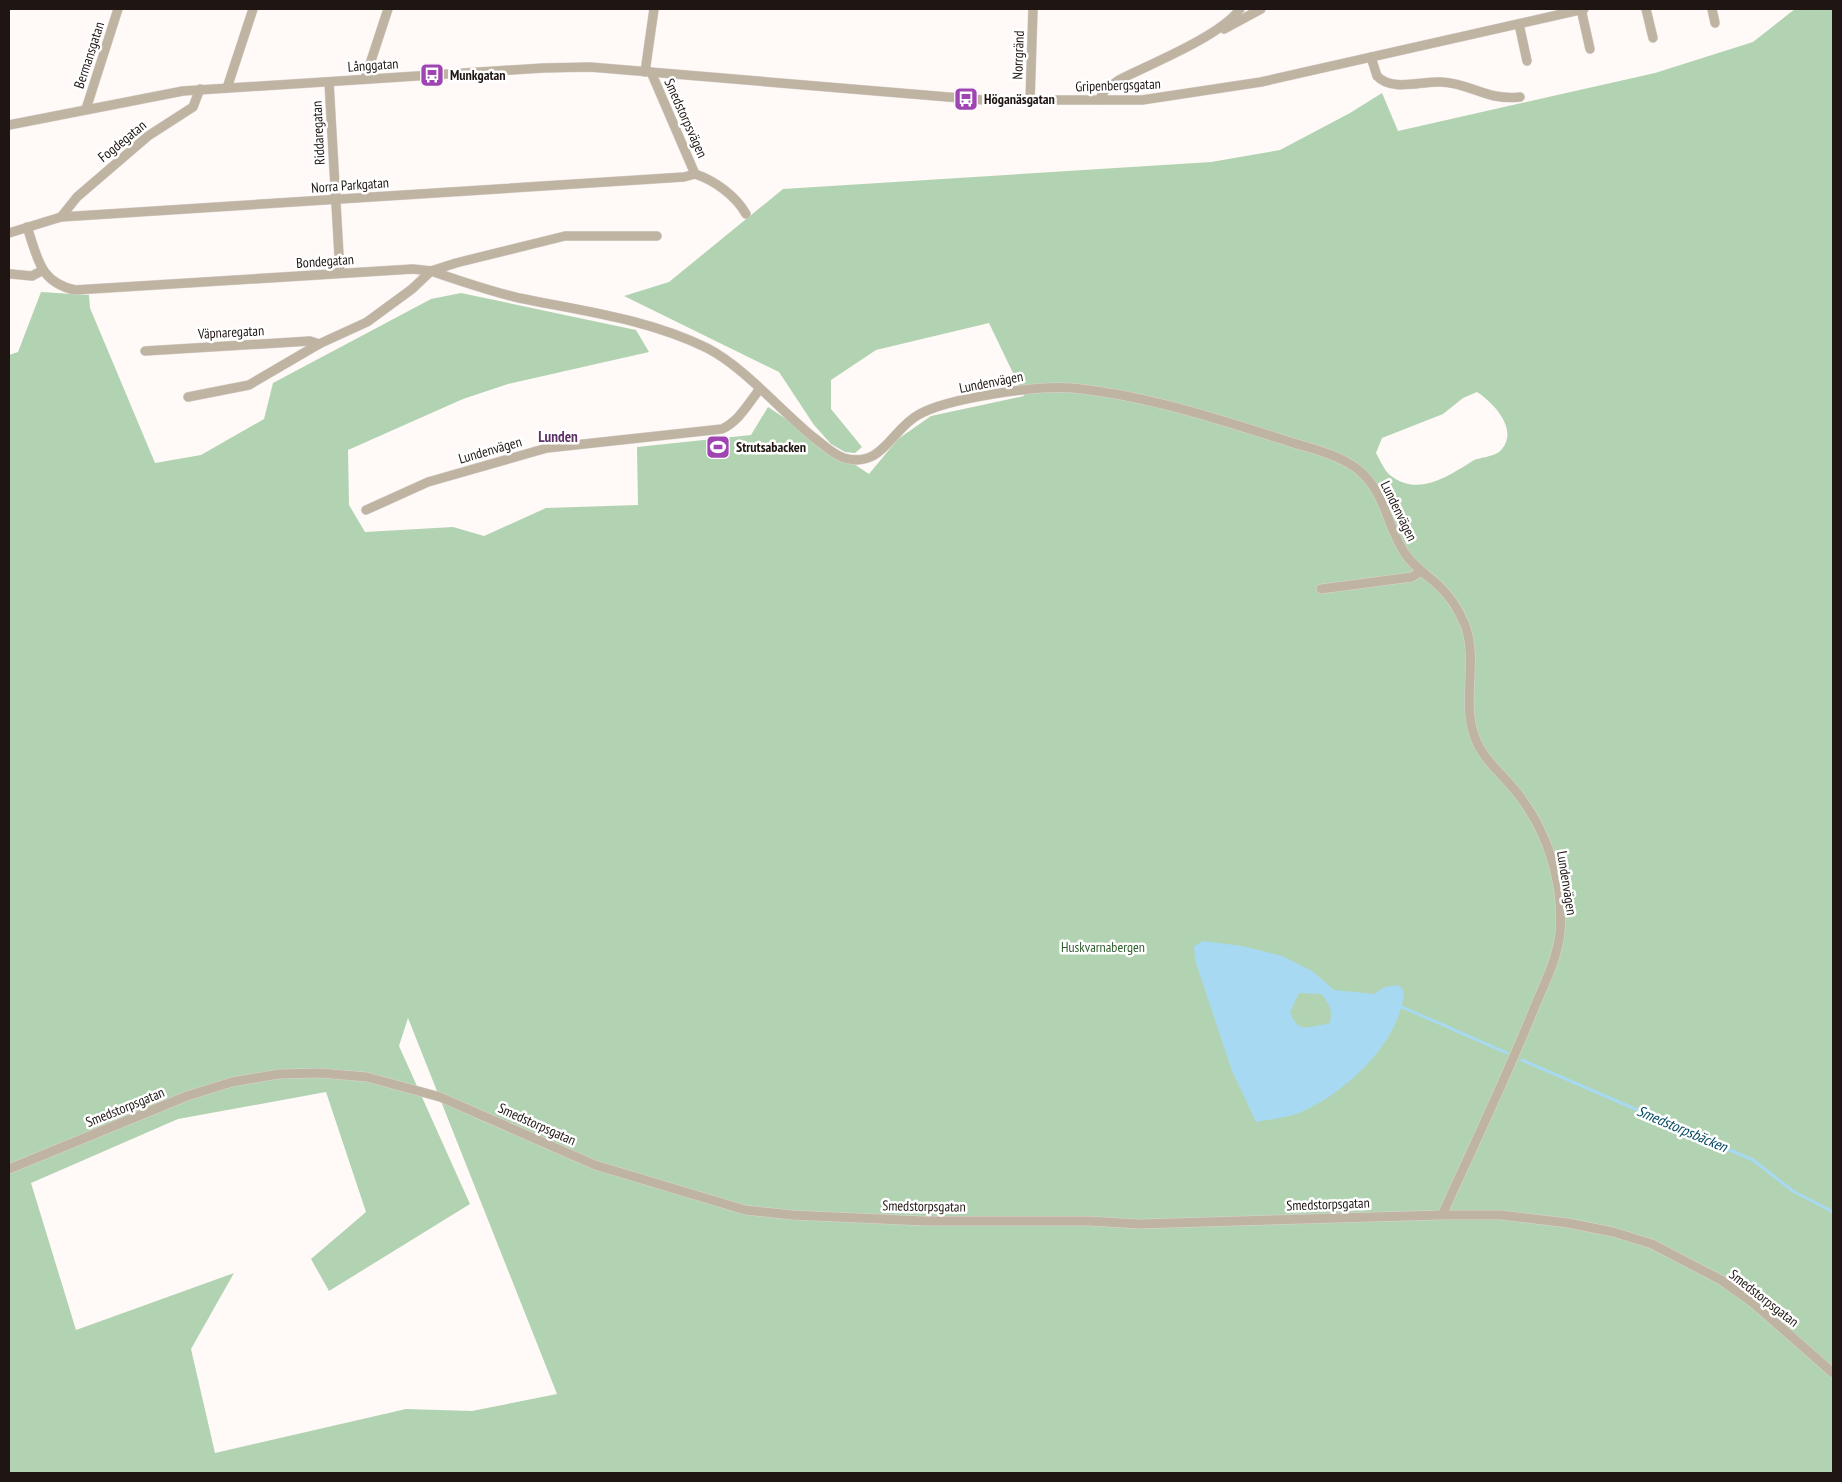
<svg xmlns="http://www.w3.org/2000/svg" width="1842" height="1482" font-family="'PT Sans Narrow',sans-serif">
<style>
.green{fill:#b2d3b1;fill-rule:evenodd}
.water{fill:#a7d9f3;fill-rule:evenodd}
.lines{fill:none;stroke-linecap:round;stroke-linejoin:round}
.stream{stroke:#a7d9f3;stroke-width:3}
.minor-casing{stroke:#dbd5d3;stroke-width:10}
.minor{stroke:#bfb3a1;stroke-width:9}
.labels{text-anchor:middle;stroke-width:5;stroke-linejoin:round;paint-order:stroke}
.street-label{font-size:14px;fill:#1f1613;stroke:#fff}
.poi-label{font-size:14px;font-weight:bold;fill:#1f1613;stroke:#fff;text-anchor:start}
.park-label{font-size:14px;fill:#2f5f2f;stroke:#fff}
.neighbourhood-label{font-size:15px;font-weight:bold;fill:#5e3267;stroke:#fff}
.water-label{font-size:15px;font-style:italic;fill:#064963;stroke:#fff}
</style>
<rect width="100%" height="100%" fill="#fff9f7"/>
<path class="green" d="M1795 9H1833V1473H9V355L18 352 41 292 89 295 90 308 155 463 201 455 264 419 273 383 431 299 461 293 636 330 649 352 508 384 463 399 348 450 349 505 365 532 453 527 484 536 546 508 638 505 637 447 751 435 768 407 869 474 898 439 931 416 1024 396 989 323 876 350 831 380V409L862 447 855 453 845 452 831 444 814 425 779 372 624 296 669 282 783 189 1211 162 1280 150 1350 113 1382 93 1398 131 1655 73 1753 42ZM1477 392C1492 402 1519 428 1502 449 1495 458 1480 456 1471 462 1447 477 1417 497 1390 475 1384 470 1380 460 1376 453L1382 438 1443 414 1463 398ZM408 1018 557 1394 472 1411 406 1409 215 1453 191 1349 234 1273 76 1330 31 1183 178 1119 326 1092 366 1212 311 1259 329 1291 470 1204 399 1046Z"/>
<path class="water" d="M1203 941 1242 946 1282 956 1312 971 1334 990 1374 994 1385 987 1398 985 1404 991C1401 1041 1346 1093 1301 1112 1288 1118 1270 1119 1256 1122L1232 1071 1195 960 1194 946ZM1299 993 1321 994C1329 1003 1334 1012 1329 1024 1311 1025 1298 1036 1290 1012Z"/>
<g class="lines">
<g class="stream">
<path d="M1402 1007 1507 1053"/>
<path d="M1522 1060 1753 1160 1793 1191 1833 1212"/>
</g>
<g class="minor-casing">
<g id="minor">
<path d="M1581 9 1590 49"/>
<path d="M1646 9 1653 38"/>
<path d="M1712 9 1715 23"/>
<path d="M1519 24 1527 61"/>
<path d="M1224 29 1261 9"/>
<path d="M1371 57 1377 76C1392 92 1421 81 1441 82 1471 83 1486 101 1520 97"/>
<path d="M645 72 654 9"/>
<path d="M651 72 695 174"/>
<path d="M365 79 388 9"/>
<path d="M329 82 340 273"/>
<path d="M227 88 253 9"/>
<path d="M1099 100 1105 90 1119 80C1150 64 1221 36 1240 9"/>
<path d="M1030 102 1033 9"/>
<path d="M86 109 118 9"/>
<path d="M9 125 183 91 543 68 590 67 984 100H1142L1261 82 1584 9"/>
<path d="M695 174C714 180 736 196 746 214"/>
<path d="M61 217 77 197 148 136 193 107 200 89"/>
<path d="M27 227C38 258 39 282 75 290L413 269 431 271 456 263 565 236H657"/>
<path d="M9 233 61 217 684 177 695 174"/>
<path d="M431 271C460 281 489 291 519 298 583 311 648 319 707 348 744 367 780 410 813 437 823 444 832 454 844 458 882 469 891 430 918 415 947 398 1038 385 1072 388 1145 395 1218 419 1287 441 1312 449 1344 455 1363 474 1386 496 1388 530 1406 555 1415 568 1429 576 1440 587 1451 597 1459 611 1465 625 1478 660 1462 700 1474 735 1482 760 1503 774 1518 794 1548 832 1564 884 1560 933 1557 960 1543 986 1533 1011 1505 1080 1473 1147 1442 1215"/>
<path d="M11 274 32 276 43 270"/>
<path d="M145 351 310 341 319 344"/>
<path d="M188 397 249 385 319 344 367 322 412 289 431 271"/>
<path d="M366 510 428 482 547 448 722 429C739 421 748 404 759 390"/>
<path d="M1321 589 1412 577 1421 571"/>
<path d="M9 1169 187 1096 232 1082 279 1074 320 1073 367 1077 440 1097 595 1165 745 1210 792 1215 924 1221H1088L1139 1224 1442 1215H1501L1568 1223 1613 1232 1652 1244 1721 1280 1752 1302 1833 1373"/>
</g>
</g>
<use href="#minor" class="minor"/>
</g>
<defs>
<g id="bus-square" transform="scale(1.25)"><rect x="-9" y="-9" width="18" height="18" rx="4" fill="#9e45b1" stroke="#fff"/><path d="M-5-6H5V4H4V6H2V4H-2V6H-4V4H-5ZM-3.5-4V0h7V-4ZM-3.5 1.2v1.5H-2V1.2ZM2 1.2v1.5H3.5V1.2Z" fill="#fff"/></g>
<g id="stadium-square" transform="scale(1.25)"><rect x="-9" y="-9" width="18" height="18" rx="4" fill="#9e45b1" stroke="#fff"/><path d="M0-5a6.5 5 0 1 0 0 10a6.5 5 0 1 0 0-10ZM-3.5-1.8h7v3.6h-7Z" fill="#fff"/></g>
</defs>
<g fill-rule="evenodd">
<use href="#bus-square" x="432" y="75"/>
<use href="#bus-square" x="966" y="99"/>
<use href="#stadium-square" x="718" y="447"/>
</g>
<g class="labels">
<g class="street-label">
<text transform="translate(89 55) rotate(-72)" y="5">Bermansgatan</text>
<text transform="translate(1018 55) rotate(-88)" y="5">Norrgränd</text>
<text transform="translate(373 65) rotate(-4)" y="5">Långgatan</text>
<text transform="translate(1118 85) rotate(-2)" y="5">Gripenbergsgatan</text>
<text transform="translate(686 118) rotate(66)" y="5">Smedstorpsvägen</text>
<text transform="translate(318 133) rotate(-93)" y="5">Riddaregatan</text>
<text transform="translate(122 141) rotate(-39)" y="5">Fogdegatan</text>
<text transform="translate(350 185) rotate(-4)" y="5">Norra Parkgatan</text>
<text transform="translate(325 261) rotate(-4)" y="5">Bondegatan</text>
<text transform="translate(231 332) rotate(-3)" y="5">Väpnaregatan</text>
<text transform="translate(991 382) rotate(-11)" y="5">Lundenvägen</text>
<text transform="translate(490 450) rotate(-16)" y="5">Lundenvägen</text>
<text transform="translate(1399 511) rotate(64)" y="5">Lundenvägen</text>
<text transform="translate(1567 883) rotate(81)" y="5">Lundenvägen</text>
<text transform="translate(125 1107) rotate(-22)" y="5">Smedstorpsgatan</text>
<text transform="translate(537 1124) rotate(24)" y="5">Smedstorpsgatan</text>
<text transform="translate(1328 1204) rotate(-2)" y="5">Smedstorpsgatan</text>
<text transform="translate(924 1206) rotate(1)" y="5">Smedstorpsgatan</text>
<text transform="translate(1764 1298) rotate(38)" y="5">Smedstorpsgatan</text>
</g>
<g class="poi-label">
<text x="450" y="80">Munkgatan</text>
<text x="984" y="104">Höganäsgatan</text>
<text x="736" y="452">Strutsabacken</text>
</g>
<g class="park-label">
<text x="1103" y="952">Huskvarnabergen</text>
</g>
<g class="neighbourhood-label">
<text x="558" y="442">Lunden</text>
</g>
<g class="water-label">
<text transform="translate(1682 1129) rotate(23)" y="5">Smedstorpsbäcken</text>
</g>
</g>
<rect width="1842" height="1482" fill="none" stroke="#1f1613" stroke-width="20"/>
</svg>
